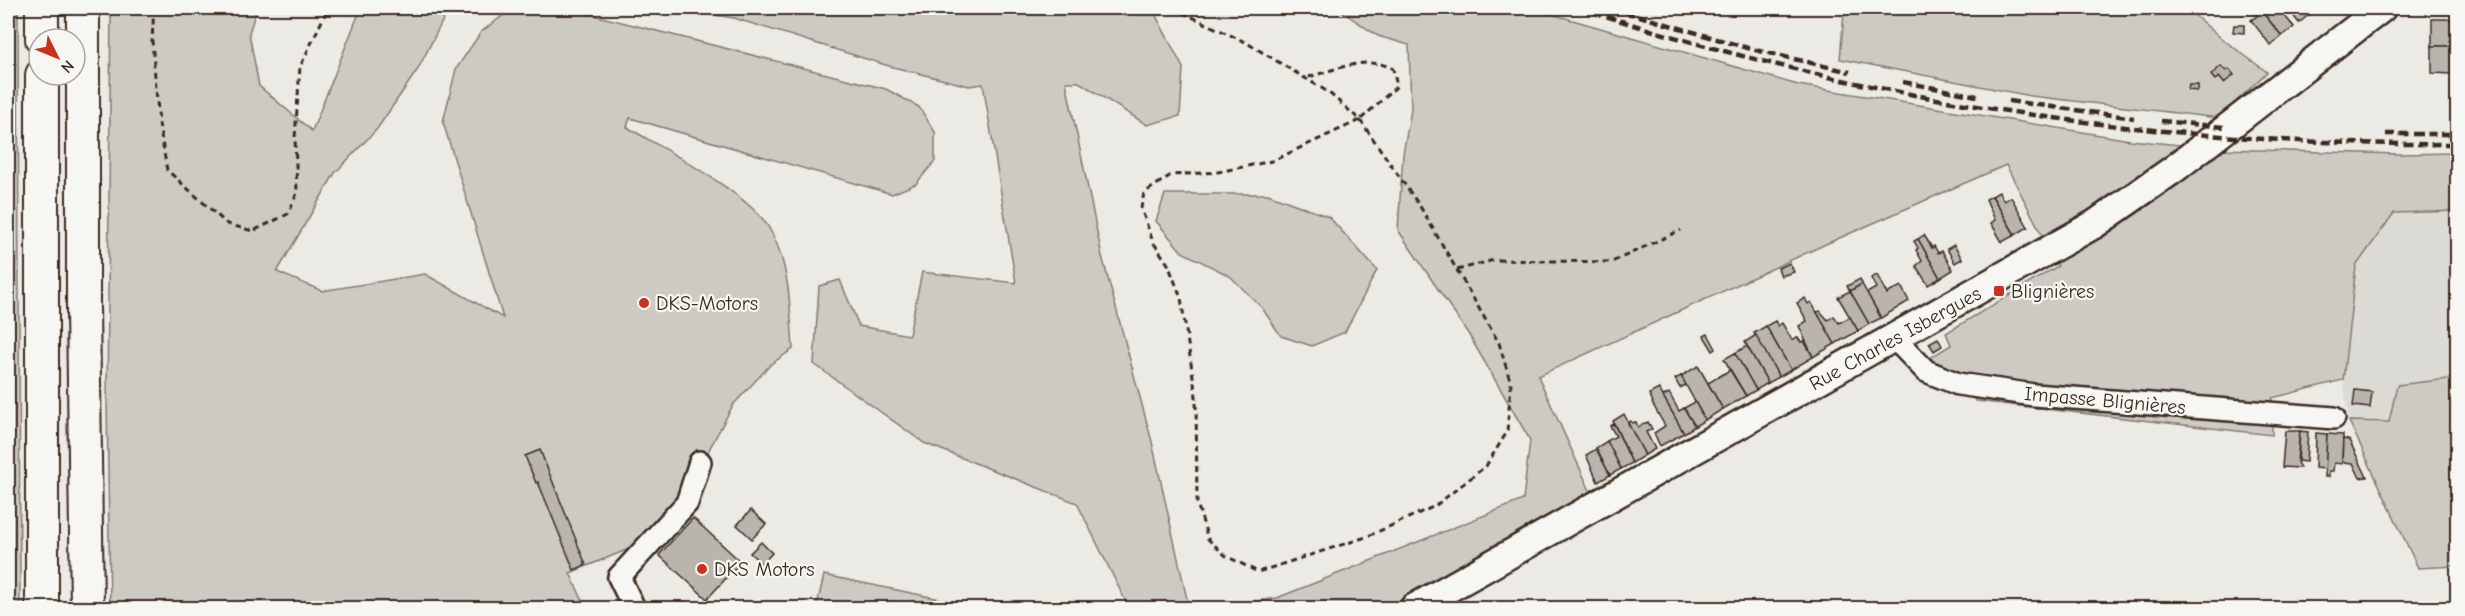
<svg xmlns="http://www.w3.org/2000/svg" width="2465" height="616" font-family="'Comic Neue',sans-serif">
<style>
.built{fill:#dcdad4}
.green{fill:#cdcac4;stroke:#847a71;stroke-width:1.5}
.building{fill:#bab4ae;stroke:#3b2a1e;stroke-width:1.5}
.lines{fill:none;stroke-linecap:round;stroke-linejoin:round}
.minor-casing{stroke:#3b2a1e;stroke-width:26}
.major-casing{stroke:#3b2a1e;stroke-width:32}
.highway-casing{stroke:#3b2a1e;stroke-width:36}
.path{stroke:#3b2a1e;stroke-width:3;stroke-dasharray:6 4.5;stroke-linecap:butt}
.minor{stroke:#f6f6f2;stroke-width:21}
.major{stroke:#f6f6f2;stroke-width:27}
.highway{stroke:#f6f6f2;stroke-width:32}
.rail{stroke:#3b2a1e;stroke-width:4.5;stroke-dasharray:9 4.5;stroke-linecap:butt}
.poi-dot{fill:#c8321e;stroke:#f6f6f2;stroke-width:2}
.labels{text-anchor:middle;stroke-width:4.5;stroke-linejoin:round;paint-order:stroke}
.poi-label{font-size:20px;fill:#3b2a1e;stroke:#f6f6f2;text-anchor:start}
.street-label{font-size:20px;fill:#3b2a1e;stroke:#f6f6f2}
</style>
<rect width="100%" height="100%" fill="#ebeae5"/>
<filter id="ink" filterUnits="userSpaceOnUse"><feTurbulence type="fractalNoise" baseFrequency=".0167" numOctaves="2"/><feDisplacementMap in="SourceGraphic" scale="12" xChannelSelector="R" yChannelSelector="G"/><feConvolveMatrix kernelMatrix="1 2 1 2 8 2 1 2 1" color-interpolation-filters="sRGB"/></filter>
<g filter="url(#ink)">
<path class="built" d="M2457 211V378L2397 385 2389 422 2349 421 2343 380 2356 266 2394 213Z"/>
<g class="green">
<path d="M8 8H18L20 608H8Z"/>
<path d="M111 8H257L249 33 259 86 312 131 361 8H449L418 69 377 129 335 173 277 272 322 291 425 274 503 318 443 122 456 69 481 32 513 8H566L886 89 919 107 935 132V161L916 184 892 194 630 118 627 127C663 149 749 193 769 228 790 264 790 308 793 349L771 364 733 405 682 500 641 544 570 573 586 608H110L107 399Z"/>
<path d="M668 8H1152L1183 68 1180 116 1147 125 1079 82H1066L1102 256 1152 442 1189 608H1129L1077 503 924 443 814 364 819 286 840 280 859 326 909 335 922 272 1016 283 983 84 969 86 889 66 734 18Z"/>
<path d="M1337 8H1531L1798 85 2130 140 2220 149 2399 154 2457 153V211L2394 213 2356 266 2343 380 2272 398V435L1976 401 1928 359 1951 345 1946 333 2058 266 2006 165 1828 243 1538 376 1592 495 1390 608H1209L1277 598 1523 500 1530 440 1469 335 1398 230 1403 154 1411 110 1409 45 1378 36Z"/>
<path d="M1834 8H2186L2221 38 2267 72 2219 118 2031 96 1840 59 1844 13Z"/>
<path d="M1165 194H1268L1329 217 1377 270 1345 332 1312 346 1281 336 1262 308 1230 276 1182 252 1156 221Z"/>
<path d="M2457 378V566L2418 568 2349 421 2389 422 2397 385Z"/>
<path d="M824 575 945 600 963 608H814L818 601Z"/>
</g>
<g class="building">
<path d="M2253 8H2259L2282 36 2271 46 2251 20 2257 16 2251 9Z"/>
<path d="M2259 8H2278L2294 27 2282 36Z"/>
<path d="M2299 8H2308L2312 12 2299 23 2292 14Z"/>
<path d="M2432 19H2452V38H2458V46H2432Z"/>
<path d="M2234 25H2244V33L2233 32Z"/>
<path d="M2432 46H2458V54H2452V74L2432 73Z"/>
<path d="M2221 66 2226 71 2229 69 2234 75 2224 83 2219 77 2215 80 2211 75Z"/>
<path d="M2189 85H2198V91L2188 90Z"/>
<path d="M1999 192 2004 201 2011 197 2028 227 2015 235 1992 196Z"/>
<path d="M1992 196 2015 235 2002 242 1991 223 1995 220 1986 199Z"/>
<path d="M1924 235 1932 248 1934 246 1938 253 1942 251 1953 270 1940 278 1918 239Z"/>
<path d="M1918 239 1940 278 1928 285 1916 266 1922 261 1916 250 1918 248 1914 241Z"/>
<path d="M1954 245 1962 259 1955 263 1947 249Z"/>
<path d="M1790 263 1794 272 1781 276 1778 268Z"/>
<path d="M1877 275 1887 294 1901 286 1909 301 1881 318 1867 293 1876 288 1871 278Z"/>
<path d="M1860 279 1862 284 1850 291 1847 286Z"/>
<path d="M1862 284 1881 318 1869 324 1850 291Z"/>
<path d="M1850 291 1869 324 1858 331 1838 297Z"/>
<path d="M1805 298 1808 304 1811 302 1835 344 1813 357 1799 326 1807 321 1797 303Z"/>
<path d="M1820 311 1828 320 1834 316 1839 323 1850 317 1858 331 1835 344 1817 312Z"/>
<path d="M1775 321 1778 326 1782 323 1792 340 1797 337 1801 342 1804 341 1813 357 1791 370 1766 326Z"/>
<path d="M1766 326 1791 370 1779 377 1754 333Z"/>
<path d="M1708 334 1716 349 1713 351 1704 336Z"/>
<path d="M1756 335 1779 377 1768 383 1745 342Z"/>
<path d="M1938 338 1942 346 1934 351 1929 343Z"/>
<path d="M1747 346 1768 383 1756 390 1735 353Z"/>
<path d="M1735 353 1756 390 1746 396 1724 359Z"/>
<path d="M1698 366 1723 409 1705 420 1681 376Z"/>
<path d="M1730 370 1746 396 1723 409 1708 383Z"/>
<path d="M1681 376 1686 385 1680 388 1675 379Z"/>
<path d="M1659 389 1684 433 1660 446 1654 433 1665 426 1652 403 1653 402 1649 394Z"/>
<path d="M2355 390 2372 392 2370 408 2353 406Z"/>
<path d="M1669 393 1679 411 1684 408 1695 426 1684 433 1663 396Z"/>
<path d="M1695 402 1705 420 1695 426 1684 408Z"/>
<path d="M1624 414 1645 455 1632 463 1613 421Z"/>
<path d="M1631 421 1632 423 1636 422 1638 427 1648 422 1652 429 1646 432 1655 449 1645 455 1628 423Z"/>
<path d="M1614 424 1632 463 1621 469 1607 441 1616 436 1610 426Z"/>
<path d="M2285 431H2300L2297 462 2300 468 2282 467Z"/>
<path d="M2300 431 2308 432 2306 462 2298 461Z"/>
<path d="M2316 433 2327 434 2326 469 2315 468Z"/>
<path d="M2327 434 2343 435 2342 464 2334 463 2333 471H2329V477H2325Z"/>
<path d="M2343 439 2349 440 2367 477 2360 478 2353 463 2342 462Z"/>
<path d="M1607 441 1621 469 1610 475 1596 448Z"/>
<path d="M1596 449 1610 475 1598 482 1586 455Z"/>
<path d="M540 450 586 565 574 570 538 482 536 483 525 456Z"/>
<path d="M751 510 766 524 752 539 737 525Z"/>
<path d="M693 518 741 562 707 599 659 555Z"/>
<path d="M761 542 772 553 762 564 750 553Z"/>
</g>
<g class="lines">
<g class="minor-casing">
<g id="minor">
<path d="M1894 338 1926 371 1958 384 2034 395 2334 418"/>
<path d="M634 608 619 577 687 503 700 462"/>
</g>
</g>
<g class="major-casing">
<path id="major" d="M1414 608 2095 224 2174 169 2382 8"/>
</g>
<g class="highway-casing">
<g id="highway">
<path d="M83 8V308L87 608"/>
<path d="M42 39V8"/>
<path d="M42 75V608"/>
</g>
</g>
<g class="path">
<path d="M154 8 152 41 159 124 167 170 227 224 253 231 288 214 297 193 295 138 300 67 328 8"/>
<path d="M1173 8 1247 43 1328 92 1360 120 1397 86 1393 69C1368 54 1332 71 1305 78"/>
<path d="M1360 120 1421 208 1499 343 1511 384 1507 432 1486 466 1435 506 1366 537 1258 572 1226 556 1208 539 1197 503 1196 396 1181 298 1168 264 1153 242 1141 208 1144 193 1171 175 1218 172 1272 161Z"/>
<path d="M1457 270 1494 260 1612 262 1681 230"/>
</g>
<use href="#minor" class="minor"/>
<use href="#major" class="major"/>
<use href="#highway" class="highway"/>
<g class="rail">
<path d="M1581 8C1860 101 2163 147 2458 144"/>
<path d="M1612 8 1751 49 1850 72"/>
<path d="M1903 82 1977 96"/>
<path d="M2009 101 2134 118"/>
<path d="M2161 121 2224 127"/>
<path d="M2386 134H2458"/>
</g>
</g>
</g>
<g class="poi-dot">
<rect x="1993" y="285" width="12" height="12" rx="3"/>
<circle cx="644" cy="303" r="6"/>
<circle cx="702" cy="569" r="6"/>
</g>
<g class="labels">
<g class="poi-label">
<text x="2011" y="298">Blignières</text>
<text x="656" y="310">DKS-Motors</text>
<text x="714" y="576">DKS Motors</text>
</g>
<g class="street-label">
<text transform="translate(1895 338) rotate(-29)" y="7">Rue Charles Isbergues</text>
<text transform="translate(2105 400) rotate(5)" y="7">Impasse Blignières</text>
</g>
</g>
<rect width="2465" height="616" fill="none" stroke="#f6f6f2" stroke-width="30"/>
<rect x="15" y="15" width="2435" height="586" fill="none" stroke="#3b2a1e" stroke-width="2" filter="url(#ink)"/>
<g transform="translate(57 57) rotate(133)"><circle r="28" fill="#f6f6f2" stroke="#aba49d" stroke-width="1.5"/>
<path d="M0-4.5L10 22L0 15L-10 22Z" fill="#c8321e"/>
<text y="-9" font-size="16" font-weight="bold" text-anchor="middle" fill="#3b2a1e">N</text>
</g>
</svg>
